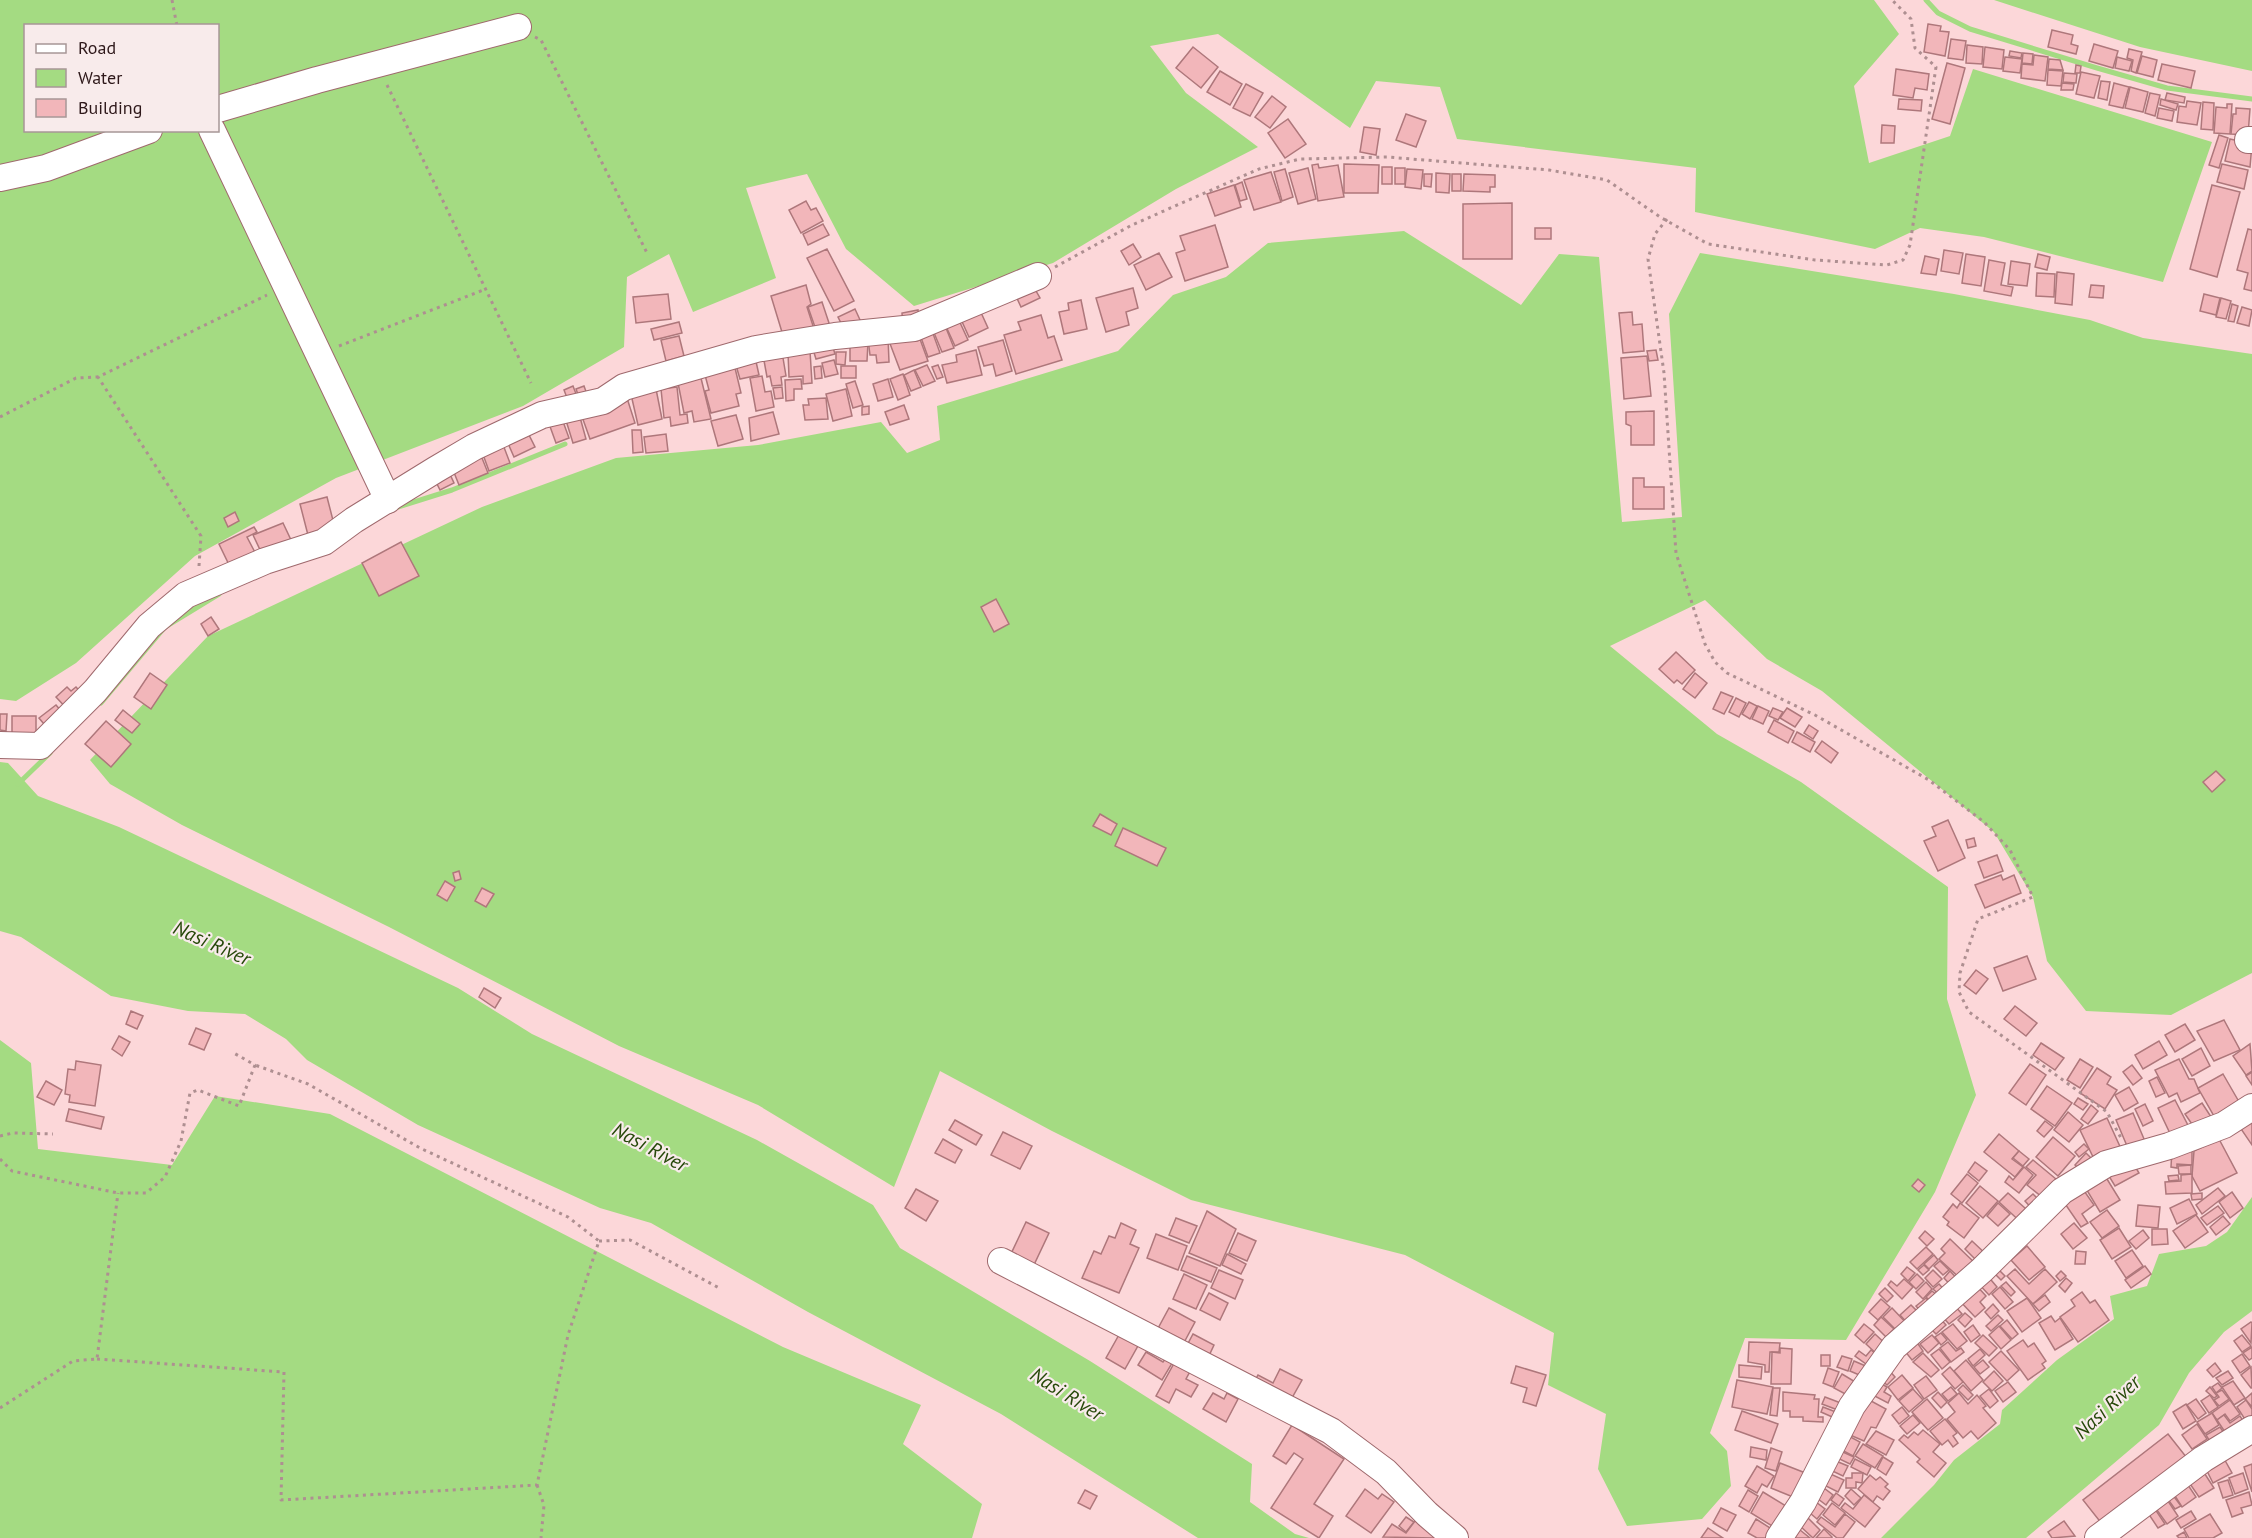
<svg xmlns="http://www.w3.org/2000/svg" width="2252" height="1538" font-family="'PT Sans',sans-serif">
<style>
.water{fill:#a4db82;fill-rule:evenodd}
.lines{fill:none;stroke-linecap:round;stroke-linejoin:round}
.stream{stroke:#a4db82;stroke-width:5}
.building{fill:#f2b6ba;stroke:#ae777b;stroke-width:1.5}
.minor-casing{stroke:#9f696d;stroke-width:28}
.path{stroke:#ae8f91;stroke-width:3;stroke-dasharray:3 4.5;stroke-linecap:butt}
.minor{stroke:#fff;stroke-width:26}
.labels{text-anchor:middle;stroke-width:4.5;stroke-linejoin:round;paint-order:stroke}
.water-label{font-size:20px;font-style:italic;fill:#27490a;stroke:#f8ebeb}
</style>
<rect width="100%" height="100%" fill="#fcd7d9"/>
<g class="water">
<path d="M0 0H1874L1899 34 1854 86 1869 163 1950 136 1973 69 2212 142 2163 282 1984 237 1920 228 1875 249 1695 212 1696 168 1457 139 1440 87 1376 81 1350 128 1218 34 1150 46 1186 93 1258 147 1176 189 1053 263 914 306 846 249 807 174 746 188 776 278 693 312 669 254 627 277 624 347 523 406 336 478 195 556 76 663 16 701 0 699ZM26 26H218V130H26Z"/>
<path d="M1994 0H2252V71L2140 47Z"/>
<path d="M1404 231 1521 305 1559 254 1599 257 1622 522 1682 517 1669 314 1700 253 1954 294 2090 320 2143 338 2252 354V973L2171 1015 2086 1011 2047 961 2033 897 1994 832 1822 691 1767 659 1705 600 1610 646 1717 734 1801 782 1948 887 1947 999 1976 1095 1935 1192 1846 1340 1745 1338 1710 1433 1727 1451 1731 1486 1702 1519 1627 1526 1598 1469 1606 1414 1548 1385 1554 1333 1405 1255 1191 1200 1052 1131 940 1071 894 1187 758 1105 619 1046 389 927 182 825 110 784 90 760 208 636 482 507 616 458 758 445 881 422 907 453 940 440 937 406 1118 351 1173 295 1226 277 1268 243Z"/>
<path d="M0 762 8 763 38 796 119 827 458 988 532 1034 757 1140 873 1205 900 1248 1090 1361 1252 1464 1250 1502 1295 1534 1309 1538H1198L1001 1414 808 1312 651 1223 600 1208 418 1125 307 1060 286 1039 245 1014 188 1011 111 996 21 937 0 931Z"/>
<path d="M0 1040 31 1063 38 1149 172 1165 215 1096 330 1114 783 1347 921 1405 903 1444 982 1504 972 1538H0Z"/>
<path d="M2252 1197V1311L2224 1332 2189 1373 2159 1425 2026 1538H1881L1934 1485 1954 1460 2000 1424 2002 1410 2057 1360 2114 1319 2110 1296 2147 1286 2159 1254 2206 1246 2227 1232Z"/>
</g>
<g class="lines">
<g class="stream">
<path d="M1926 0 1938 13 1970 29 2097 68 2167 88 2252 99"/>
<path d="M395 508 452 490 565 444"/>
<path d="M101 703 165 627 219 594"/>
<path d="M18 784 50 753"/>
</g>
</g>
<g class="building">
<path d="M1928 24 1941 26 1940 31 1949 32 1945 56 1924 52Z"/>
<path d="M2052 30 2073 35 2071 44 2078 46 2076 54 2048 47Z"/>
<path d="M1951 39 1966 41 1963 60 1948 58Z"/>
<path d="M2094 44 2118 51 2113 68 2089 61Z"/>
<path d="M1967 45 1983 47 1982 64 1966 63Z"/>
<path d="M1193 47 1218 67 1201 88 1176 68Z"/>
<path d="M1985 47 2004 50 2002 69 1983 67Z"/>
<path d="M2129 49 2142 52 2136 73 2131 71 2133 60 2127 58Z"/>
<path d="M2010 51 2022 53 2021 58 2009 56Z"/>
<path d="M2023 53 2033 54 2032 64 2022 63Z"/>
<path d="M2034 55 2048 57 2045 81 2021 78 2022 64 2033 65Z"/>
<path d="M2142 56 2157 60 2153 77 2137 73Z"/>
<path d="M2005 57 2022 59 2020 73 2003 71Z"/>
<path d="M2117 57 2132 61 2129 71 2115 68Z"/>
<path d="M2049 59 2060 60 2063 70 2048 69Z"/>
<path d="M1947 63 1965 68 1950 124 1932 119Z"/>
<path d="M2162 64 2195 71 2191 88 2158 80Z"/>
<path d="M2076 65 2081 66 2080 73H2075Z"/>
<path d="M1896 69 1929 74 1927 90 1915 88 1913 98 1893 95Z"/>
<path d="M2048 70 2063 71 2061 86 2047 85Z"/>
<path d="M1220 71 1242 84 1230 105 1207 92Z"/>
<path d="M2081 72 2100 76 2094 98 2076 94Z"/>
<path d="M2064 73 2077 74 2076 83 2063 82Z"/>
<path d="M2101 81 2110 82 2107 100 2098 98Z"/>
<path d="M2062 83 2074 84 2073 90H2061Z"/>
<path d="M2114 83 2129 87 2123 108 2109 105Z"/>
<path d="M1246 84 1263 93 1250 116 1233 108Z"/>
<path d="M2130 87 2148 92 2143 112 2125 108Z"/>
<path d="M2150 93 2160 95 2155 116 2145 113Z"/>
<path d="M2167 93 2185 97 2184 103 2165 100Z"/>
<path d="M1272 96 1286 107 1270 128 1255 117Z"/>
<path d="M1899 99 1922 100 1921 111 1898 109Z"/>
<path d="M2161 99 2178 104 2176 110 2160 105Z"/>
<path d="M2187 101 2201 103 2197 125 2177 122 2179 106 2186 107Z"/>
<path d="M2203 102 2214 103 2213 130 2201 129Z"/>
<path d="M2227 104H2232L2230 134 2214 133 2216 107 2227 108Z"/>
<path d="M2159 108 2174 111 2172 121 2157 118Z"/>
<path d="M2236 108 2250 109 2248 135 2231 134 2233 114H2236Z"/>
<path d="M1406 114 1426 121 1416 147 1396 140Z"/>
<path d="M1288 119 1306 144 1285 158 1268 133Z"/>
<path d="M1882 125 1895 126 1894 143H1881Z"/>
<path d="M1364 127 1380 129 1376 155 1360 152Z"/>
<path d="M2219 135 2228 138 2219 168 2209 165Z"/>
<path d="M2230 139 2252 144 2250 167 2225 161Z"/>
<path d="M1318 164 1319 168 1338 165 1344 197 1318 201 1312 165Z"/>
<path d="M1344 164 1379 165 1378 193H1344Z"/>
<path d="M2222 164 2248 170 2244 189 2217 182Z"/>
<rect x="1382" y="167" width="10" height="17"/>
<path d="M1308 168 1316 199 1298 204 1289 173Z"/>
<rect x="1395" y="168" width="10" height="16"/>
<path d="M1285 169 1293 197 1282 201 1274 172Z"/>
<path d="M1407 169 1423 170 1421 189 1405 187Z"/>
<path d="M1271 172 1281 202 1254 210 1244 180Z"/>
<path d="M1436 173 1450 174 1449 193 1436 192Z"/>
<path d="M1424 174H1432L1431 187 1424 186Z"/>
<rect x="1452" y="174" width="9" height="17"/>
<path d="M1464 174 1495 175V187H1490V192L1463 191Z"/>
<path d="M1242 182 1247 199 1240 201 1235 185Z"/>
<path d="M1234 185 1241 207 1215 216 1207 194Z"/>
<path d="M2212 185 2240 192 2217 277 2190 269Z"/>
<path d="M806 201 811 210 816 208 823 221 801 233 789 210Z"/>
<path d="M1512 203V259H1463V204Z"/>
<path d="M823 224 829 235 808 245 803 234Z"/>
<path d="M1215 225 1228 267 1185 281 1176 253 1185 250 1180 236Z"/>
<rect x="1535" y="228" width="16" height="11"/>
<path d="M2248 229 2252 230V291L2244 289 2248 273 2237 270Z"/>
<path d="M1133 244 1141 257 1129 265 1121 251Z"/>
<path d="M827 249 854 301 834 311 807 258Z"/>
<path d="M1944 250 1963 253 1959 274 1941 271Z"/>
<path d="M1159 253 1172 277 1146 290 1134 265Z"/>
<path d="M1966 254 1985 257 1981 286 1962 283Z"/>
<path d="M2038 254 2050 257 2047 270 2035 267Z"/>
<path d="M1925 256 1939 259 1936 275 1921 273Z"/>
<path d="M1989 260 2005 263 2001 285 2013 287 2011 296 1984 291Z"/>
<path d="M2011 261 2030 264 2027 286 2008 284Z"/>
<path d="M2057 272 2074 274 2072 305 2055 303Z"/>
<path d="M2037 273 2055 274 2054 297 2036 296Z"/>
<path d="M1032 284 1040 298 1021 307 1014 292Z"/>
<path d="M806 285 811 304 807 307 815 332 785 342 771 296Z"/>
<path d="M2091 285 2104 286 2103 298 2089 297Z"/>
<path d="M1133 288 1138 308 1126 312 1129 325 1106 332 1096 298Z"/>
<path d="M668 294 671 319 636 323 633 297Z"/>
<path d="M2204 294 2220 298 2216 315 2200 311Z"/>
<path d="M2221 298 2231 301 2226 319 2216 317Z"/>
<path d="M1081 300 1087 329 1064 334 1059 312 1069 310 1068 303Z"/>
<path d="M822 302 830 326 816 330 808 307Z"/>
<path d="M2232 304 2238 306 2234 322 2228 321Z"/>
<path d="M978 306 988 328 969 337 959 315Z"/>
<path d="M2242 307 2252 310 2249 326 2237 323Z"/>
<path d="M855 309 861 322 844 329 838 317Z"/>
<path d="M918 310 920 324 903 326 902 313Z"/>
<path d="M1632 312 1633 325 1642 324 1644 351 1623 353 1619 313Z"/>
<path d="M1041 315 1048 338 1054 336 1062 360 1016 374 1004 335 1021 330 1018 322Z"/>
<path d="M957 316 968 340 955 346 944 322Z"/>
<path d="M679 322 682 333 654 340 651 329Z"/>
<path d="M944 323 954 348 942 352 932 328Z"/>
<path d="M931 328 940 353 928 357 919 332Z"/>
<path d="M917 331 928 361 900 370 889 341Z"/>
<path d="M679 336 684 356 666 361 661 340Z"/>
<path d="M888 338 889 362 877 363 876 355H870L868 339Z"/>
<path d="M1003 340 1012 371 996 376 993 364 984 366 978 347Z"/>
<path d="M831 341 835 354 816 359 812 346Z"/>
<path d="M850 341 868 342 867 361H850Z"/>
<path d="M976 350 982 375 947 383 942 365 957 362 956 355Z"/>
<path d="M1656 350 1658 360 1649 361 1647 351Z"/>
<path d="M810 351 812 383 803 384V376L789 377 788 353Z"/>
<path d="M782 352 786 376 781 377 782 385 772 386 770 376 767 377 763 355Z"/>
<path d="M836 352H846L845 365 836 364Z"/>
<path d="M1647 356 1651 396 1624 399 1621 358Z"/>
<path d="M755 357 759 375 740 379 735 362Z"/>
<path d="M834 360 838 374 825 377 822 363Z"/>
<path d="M927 365 935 381 923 386 915 370Z"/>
<path d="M938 365 943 377 937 379 932 367Z"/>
<path d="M821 366 822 378 815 379 814 367Z"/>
<rect x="841" y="366" width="15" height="12"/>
<path d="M735 368 741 393 736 394 739 406 711 413 705 391 709 390 705 375Z"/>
<path d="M914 370 921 387 911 391 904 375Z"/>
<path d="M700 374 711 419 694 422 692 411 684 413 677 378Z"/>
<path d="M903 374 910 395 898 400 890 379Z"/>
<path d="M762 376 765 392 771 391 774 407 756 411 750 378Z"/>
<path d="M801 379 802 389H794V400L786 401 785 380Z"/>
<path d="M888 379 893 397 878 401 873 384Z"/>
<path d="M855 381 863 405 853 408 846 384Z"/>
<path d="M655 384 662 419 638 425 630 390Z"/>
<path d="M573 386 578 399 569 403 564 390Z"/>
<path d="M584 386 588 397 580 400 576 389Z"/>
<path d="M677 387 680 415 687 414 688 423 671 426 670 417 664 418 661 389Z"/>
<path d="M782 387 783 398 775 399 773 388Z"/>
<path d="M846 389 852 416 833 421 826 394Z"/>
<path d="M626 395 635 423 590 439 580 411Z"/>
<path d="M826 398 828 419 805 420 803 405H809L808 399Z"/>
<path d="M904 405 909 419 890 425 885 412Z"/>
<path d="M869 406V414L862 415V407Z"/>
<path d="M578 410 586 439 573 443 564 414Z"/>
<path d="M1654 411V445H1631V426L1626 424V412Z"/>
<path d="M773 412 779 434 751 441 749 418Z"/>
<path d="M736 415 743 439 718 446 711 421Z"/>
<path d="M561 416 569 438 556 443 548 421Z"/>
<path d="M632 430H641L643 452 633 453Z"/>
<path d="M527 431 535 447 514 457 507 441Z"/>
<path d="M666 434 668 451 646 453 644 437Z"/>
<path d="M502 442 510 463 489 471 481 449Z"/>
<path d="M480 453 488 473 459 485 451 465Z"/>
<path d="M448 470 454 483 440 490 433 476Z"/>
<path d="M1633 478H1644V487H1664V509H1633Z"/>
<path d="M327 497 336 532 309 539 300 504Z"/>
<path d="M235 512 239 521 228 527 224 518Z"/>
<path d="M283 523 291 540 262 554 253 535Z"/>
<path d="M254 527 257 532 247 537 259 560 233 573 219 544Z"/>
<path d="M401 542 419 576 379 596 362 563Z"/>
<path d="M996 599 1009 624 994 632 981 607Z"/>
<path d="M211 617 219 629 208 636 201 624Z"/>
<path d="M1676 652 1695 670 1682 684 1677 680 1674 683 1659 669Z"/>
<path d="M150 673 167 685 151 709 134 697Z"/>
<path d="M1695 673 1707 683 1695 698 1683 689Z"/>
<path d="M67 687 71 691 76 687 85 697 69 711 56 697Z"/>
<path d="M1721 692 1733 697 1724 714 1713 709Z"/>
<path d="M1736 698 1746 703 1739 717 1729 712Z"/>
<path d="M1749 702 1757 706 1750 719 1742 714Z"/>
<path d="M56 705 66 717 49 730 39 718Z"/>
<path d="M1758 706 1769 711 1763 724 1752 719Z"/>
<path d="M1773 708 1783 712 1778 720 1769 716Z"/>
<path d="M1787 708 1802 717 1795 727 1780 718Z"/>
<path d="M123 710 140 724 132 733 115 720Z"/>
<path d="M0 714H7L6 731 0 730Z"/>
<rect x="12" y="716" width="24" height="26"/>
<path d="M1774 720 1794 731 1788 743 1768 732Z"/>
<path d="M106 721 131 744 111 767 85 744Z"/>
<path d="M1809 725 1818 731 1813 739 1804 733Z"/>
<path d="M1797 732 1815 742 1810 752 1792 742Z"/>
<path d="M1822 741 1838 753 1831 763 1815 751Z"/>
<path d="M2216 771 2225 780 2212 792 2203 782Z"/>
<path d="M1100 814 1117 824 1111 835 1093 826Z"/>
<path d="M1948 820 1965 858 1938 871 1924 841 1936 836 1932 827Z"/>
<path d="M1123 828 1166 848 1157 866 1115 846Z"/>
<path d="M1974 838 1976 846 1968 848 1966 840Z"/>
<path d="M1997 855 2003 871 1984 878 1978 862Z"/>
<path d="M459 871 461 879 455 881 453 873Z"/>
<path d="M2001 875 2003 880 2014 875 2021 893 1985 908 1975 885Z"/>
<path d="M445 881 455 887 447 901 437 895Z"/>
<path d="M482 888 494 894 486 907 475 901Z"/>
<path d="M2027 956 2036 979 2003 991 1994 968Z"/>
<path d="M1976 970 1988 979 1976 994 1964 985Z"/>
<path d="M484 988 501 998 495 1008 479 997Z"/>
<path d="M2015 1006 2037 1023 2026 1036 2004 1019Z"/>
<path d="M131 1011 143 1016 137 1029 126 1024Z"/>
<path d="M2224 1020 2240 1050 2214 1061 2197 1031Z"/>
<path d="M2185 1024 2195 1040 2175 1052 2165 1035Z"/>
<path d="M196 1028 211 1034 204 1050 189 1044Z"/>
<path d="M119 1036 130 1042 122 1056 112 1049Z"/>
<path d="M2159 1041 2167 1055 2143 1069 2135 1055Z"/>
<path d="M2041 1043 2064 1058 2055 1070 2033 1055Z"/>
<path d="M2250 1044 2252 1071 2246 1075 2233 1056Z"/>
<path d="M2201 1048 2210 1066 2192 1076 2182 1059Z"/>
<path d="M2080 1059 2093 1067 2080 1088 2067 1080Z"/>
<path d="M2179 1059 2189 1079H2194L2200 1093 2181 1102 2177 1093 2169 1097 2155 1070Z"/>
<path d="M76 1061 101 1065 95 1106 69 1102 70 1095 65 1094 68 1069 75 1070Z"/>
<path d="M2030 1064 2046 1075 2026 1105 2009 1093Z"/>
<path d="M2132 1065 2142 1078 2133 1085 2123 1072Z"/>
<path d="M2097 1068 2111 1077 2107 1084 2117 1090 2105 1109 2080 1093Z"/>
<path d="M2252 1072V1085L2246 1076Z"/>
<path d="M2223 1074 2242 1107 2214 1116 2198 1088Z"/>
<path d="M2157 1077 2165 1093 2156 1097 2149 1081Z"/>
<path d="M46 1081 62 1090 54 1105 37 1097Z"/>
<path d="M2047 1086 2072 1103 2055 1126 2031 1109Z"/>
<path d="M2129 1087 2138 1103 2124 1111 2115 1095Z"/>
<path d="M2078 1098 2088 1104 2083 1110 2074 1104Z"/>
<path d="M2175 1100 2193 1135 2175 1144 2158 1108Z"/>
<path d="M2202 1103 2215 1123 2198 1133 2185 1114Z"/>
<path d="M2145 1104 2153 1121 2143 1126 2135 1109Z"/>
<path d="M2091 1105 2098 1111 2088 1124 2081 1119Z"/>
<path d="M69 1109 104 1117 101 1129 66 1121Z"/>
<path d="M2068 1112 2083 1125 2069 1142 2054 1130Z"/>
<path d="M2133 1113 2147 1146 2130 1153 2116 1120Z"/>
<path d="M2252 1113V1145L2237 1123Z"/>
<path d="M2107 1118 2122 1151 2096 1163 2080 1130Z"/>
<path d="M955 1120 982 1135 976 1145 949 1130Z"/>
<path d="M2045 1121 2053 1127 2044 1137 2037 1131Z"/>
<path d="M1003 1132 1032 1146 1020 1169 991 1155Z"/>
<path d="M1999 1134 2019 1151 2012 1159 2023 1167 2015 1177 1984 1152Z"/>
<path d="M2053 1137 2075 1156 2058 1176 2036 1157Z"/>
<path d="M943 1139 962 1150 955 1163 935 1153Z"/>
<path d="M2219 1139 2237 1173 2200 1191 2192 1176 2194 1151Z"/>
<path d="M2084 1144 2089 1149 2079 1157 2075 1152Z"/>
<path d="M2172 1149 2192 1151V1165L2177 1164V1168L2171 1167Z"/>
<path d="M2019 1151 2029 1159 2023 1166 2013 1158Z"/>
<path d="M2086 1153 2094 1161 2083 1173 2075 1165Z"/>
<path d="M2033 1160 2062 1184 2047 1201 2027 1185 2036 1175 2026 1167Z"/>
<path d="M1975 1162 1987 1171 1979 1181 1968 1172Z"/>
<path d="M2133 1163 2139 1173 2115 1186 2107 1173Z"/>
<path d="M2191 1165V1174H2179L2178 1166Z"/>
<path d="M2024 1167 2033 1175 2019 1193 2005 1182 2009 1176 2013 1180Z"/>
<path d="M2102 1171 2120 1200 2100 1212 2082 1182Z"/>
<path d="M1967 1174 1978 1183 1962 1203 1951 1194Z"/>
<path d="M2192 1174V1193L2166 1194 2165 1182 2181 1181V1175Z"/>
<path d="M2178 1175 2179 1180 2169 1181 2168 1176Z"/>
<path d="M1918 1179 1925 1185 1919 1192 1912 1186Z"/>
<path d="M2080 1185 2094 1205 2082 1214 2088 1223 2081 1227 2061 1198Z"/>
<path d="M1980 1186 1998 1201 1983 1218 1966 1203Z"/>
<path d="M2218 1188 2225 1196 2202 1214 2196 1205Z"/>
<path d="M916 1189 938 1201 926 1221 905 1208Z"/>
<path d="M2232 1192 2243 1208 2230 1218 2219 1202Z"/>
<path d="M2008 1193 2034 1216 2025 1226 1999 1202Z"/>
<path d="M2202 1193V1199L2192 1200 2191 1194Z"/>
<path d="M2033 1194 2044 1205 2036 1213 2025 1201Z"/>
<path d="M2189 1199 2197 1214 2177 1224 2170 1208Z"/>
<path d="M1960 1203 1979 1218 1964 1238 1947 1225 1949 1222 1943 1217 1953 1204 1957 1208Z"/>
<path d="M1998 1203 2010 1214 1998 1226 1987 1216Z"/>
<path d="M2138 1205 2160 1207 2158 1228 2136 1226Z"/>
<path d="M2218 1206 2224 1213 2207 1225 2201 1218Z"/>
<path d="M2107 1210 2119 1226 2102 1238 2090 1222Z"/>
<path d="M1207 1211 1236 1229 1220 1266 1189 1253Z"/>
<path d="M2196 1215 2208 1232 2185 1248 2173 1231Z"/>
<path d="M2223 1216 2230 1224 2216 1235 2210 1227Z"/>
<path d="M1176 1218 1197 1226 1189 1243 1169 1235Z"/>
<path d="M1026 1222 1049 1233 1032 1269 1009 1258Z"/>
<path d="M1121 1223 1136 1230 1130 1244 1139 1248 1119 1293 1082 1278 1094 1251 1101 1254 1109 1236 1115 1238Z"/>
<path d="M2074 1223 2087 1238 2073 1249 2061 1234Z"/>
<path d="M2119 1228 2131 1247 2112 1259 2100 1240Z"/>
<path d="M2152 1229H2167L2168 1244 2152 1245Z"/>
<path d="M2143 1230 2149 1238 2136 1249 2129 1241Z"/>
<path d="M1925 1231 1934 1239 1927 1246 1919 1238Z"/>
<path d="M1238 1233 1256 1241 1247 1261 1229 1253Z"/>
<path d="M1156 1234 1187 1246 1178 1270 1147 1258Z"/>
<path d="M1950 1239 1978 1266 1963 1281 1939 1259 1945 1253 1941 1249Z"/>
<path d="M1972 1241 1989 1257 1981 1265 1965 1249Z"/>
<path d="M2027 1246 2045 1267 2029 1280 2011 1260Z"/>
<path d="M1926 1247 1933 1254 1917 1269 1910 1262Z"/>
<path d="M2132 1250 2143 1266 2126 1278 2115 1261Z"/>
<path d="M2076 1251 2086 1252 2085 1264H2075Z"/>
<path d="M1227 1254 1246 1264 1241 1274 1222 1265Z"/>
<path d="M1934 1255 1938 1260 1929 1269 1924 1264Z"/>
<path d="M1187 1256 1217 1268 1211 1282 1181 1270Z"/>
<path d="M1940 1261 1949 1270 1943 1275 1934 1266Z"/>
<path d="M1924 1265 1929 1270 1923 1275 1918 1270Z"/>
<path d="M1995 1266 2005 1276 2001 1280 1991 1270Z"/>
<path d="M2145 1266 2151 1274 2131 1288 2125 1280Z"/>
<path d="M1907 1267 1915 1273 1908 1281 1901 1274Z"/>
<path d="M2015 1269 2029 1284 2045 1269 2057 1282 2033 1304 2007 1276Z"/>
<path d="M1219 1270 1243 1280 1235 1299 1211 1288Z"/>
<path d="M1933 1270 1942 1279 1933 1287 1925 1278Z"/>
<path d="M1950 1271 1962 1284 1955 1290 1944 1278Z"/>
<path d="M2061 1271 2066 1276 2060 1281 2056 1276Z"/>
<path d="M1184 1274 1207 1285 1196 1309 1173 1299Z"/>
<path d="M1917 1274 1924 1281 1916 1289 1909 1282Z"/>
<path d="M1986 1274 1997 1287 1989 1295 1977 1282Z"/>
<path d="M2066 1278 2072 1283 2065 1292 2059 1286Z"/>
<path d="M1904 1279 1913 1287 1902 1299 1888 1285 1891 1281 1897 1286Z"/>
<path d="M1926 1282 1932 1289 1923 1299 1916 1292Z"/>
<path d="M2006 1282 2015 1292 2011 1296 2001 1286Z"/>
<path d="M1939 1284 1948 1294 1944 1299 1933 1289Z"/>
<path d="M1975 1284 1986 1296 1980 1302 1985 1308 1975 1317 1958 1299Z"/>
<path d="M2000 1287 2013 1302 2005 1309 1992 1294Z"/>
<path d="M1885 1288 1893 1296 1887 1302 1879 1294Z"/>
<path d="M1932 1291 1944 1301 1938 1308 1926 1297Z"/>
<path d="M2082 1292 2090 1303 2095 1300 2109 1320 2078 1342 2060 1317 2075 1306 2071 1300Z"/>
<path d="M1209 1293 1228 1303 1220 1320 1200 1310Z"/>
<path d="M2045 1295 2050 1302 2039 1311 2033 1304Z"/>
<path d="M1926 1298 1935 1309 1926 1317 1916 1306Z"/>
<path d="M2027 1298 2041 1318 2022 1332 2007 1311Z"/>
<path d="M1881 1299 1890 1307 1878 1320 1869 1312Z"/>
<path d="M1993 1304 1999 1311 1991 1319 1985 1312Z"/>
<path d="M1911 1305 1922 1316 1910 1326 1900 1315Z"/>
<path d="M1954 1305 1962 1314 1949 1324 1941 1315Z"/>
<path d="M1169 1308 1195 1322 1180 1350 1156 1332Z"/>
<path d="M1892 1308 1910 1327 1883 1340 1895 1329 1883 1317Z"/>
<path d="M1965 1313 1972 1319 1965 1327 1958 1320Z"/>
<path d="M1936 1314 1946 1325 1936 1334 1932 1330Z"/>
<path d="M1998 1315 2003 1320 1991 1331 1986 1326Z"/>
<path d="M2051 1316 2055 1322 2060 1318 2073 1339 2055 1350 2039 1323Z"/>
<path d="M1881 1317 1894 1329 1886 1337 1874 1325Z"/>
<path d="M2007 1320 2018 1334 2012 1339 2000 1326Z"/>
<path d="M2251 1322 2252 1323 2251 1343 2241 1329Z"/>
<path d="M1864 1324 1874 1332 1864 1343 1855 1335Z"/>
<path d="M1953 1324 1967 1341 1957 1349 1942 1332Z"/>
<path d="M1973 1325 1980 1335 1971 1342 1964 1332Z"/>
<path d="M1999 1326 2011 1340 2001 1349 1989 1335Z"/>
<path d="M1120 1333 1139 1344 1125 1369 1106 1358Z"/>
<path d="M1941 1333 1947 1340 1941 1345 1935 1337Z"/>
<path d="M1193 1334 1214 1345 1206 1362 1184 1351Z"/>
<path d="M1875 1334 1890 1348 1881 1358 1866 1344Z"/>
<path d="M1932 1335 1939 1343 1928 1353 1920 1344Z"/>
<path d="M1983 1335 1997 1348 1989 1356 1975 1343Z"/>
<path d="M2242 1335 2251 1346 2242 1352 2234 1341Z"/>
<path d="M2023 1340 2028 1347 2034 1343 2046 1361 2042 1364 2045 1368 2028 1380 2007 1351Z"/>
<path d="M1916 1341 1923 1351 1912 1360 1904 1350Z"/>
<path d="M1749 1342 1780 1343 1779 1352H1770L1769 1372H1765V1365L1748 1362Z"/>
<path d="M1948 1342 1956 1351 1961 1348 1964 1352 1951 1362 1940 1348Z"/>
<path d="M2252 1347V1358L2249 1360 2243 1353Z"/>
<path d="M1780 1348 1792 1349 1791 1384H1771L1772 1352 1780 1353Z"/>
<path d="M1939 1349 1950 1362 1942 1369 1931 1355Z"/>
<path d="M1980 1349 1985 1355 1973 1366 1968 1359Z"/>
<path d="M1871 1350 1881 1358 1873 1369 1855 1356 1859 1351 1866 1356Z"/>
<path d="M2001 1351 2019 1370 2007 1381 1989 1362Z"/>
<path d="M1146 1352 1163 1362 1168 1355 1174 1360 1162 1380 1138 1365Z"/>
<path d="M1923 1353 1939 1370 1931 1377 1913 1362Z"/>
<path d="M2242 1354 2250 1366 2240 1373 2232 1361Z"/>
<rect x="1821" y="1355" width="9" height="11"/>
<path d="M1842 1356 1852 1359 1848 1371 1837 1367Z"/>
<path d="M1177 1358 1193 1366 1186 1379 1198 1385 1191 1397 1176 1389 1169 1403 1156 1396Z"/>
<path d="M1966 1360 1983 1380 1971 1391 1954 1371Z"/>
<path d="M1983 1360 1989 1367 1980 1374 1974 1367Z"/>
<path d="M1854 1361 1868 1367 1864 1377 1850 1371Z"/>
<path d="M2215 1363 2221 1371 2213 1377 2207 1370Z"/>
<path d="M1739 1365 1762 1367 1761 1379 1739 1377Z"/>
<path d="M1516 1366 1546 1375 1536 1406 1523 1402 1527 1388 1511 1383Z"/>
<path d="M1950 1367 1963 1382 1955 1389 1942 1374Z"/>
<path d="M2251 1367 2252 1388H2251L2241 1375Z"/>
<path d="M1828 1368 1839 1372 1833 1387 1823 1383Z"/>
<path d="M1887 1368 1895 1377 1887 1385 1878 1377Z"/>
<path d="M1280 1369 1302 1380 1288 1405 1252 1386 1258 1375 1273 1383Z"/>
<path d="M1994 1371 2003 1381 1992 1391 1983 1382Z"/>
<path d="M2228 1371 2233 1378 2222 1385 2216 1378Z"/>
<path d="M1842 1374 1857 1383 1849 1396 1834 1388Z"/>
<path d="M1902 1375 1913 1388 1898 1400 1888 1387Z"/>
<path d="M1926 1376 1937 1390 1924 1399 1914 1385Z"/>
<path d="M1872 1378 1887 1387 1884 1392 1891 1396 1888 1403 1865 1391Z"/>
<path d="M1737 1380 1773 1387 1767 1414 1732 1407Z"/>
<path d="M2233 1381 2245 1398 2234 1405 2222 1387Z"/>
<path d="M2008 1382 2016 1392 2003 1402 1995 1391Z"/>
<path d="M2218 1383 2222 1388 2216 1393 2212 1387Z"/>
<path d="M1963 1385 1973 1395 1968 1400 1958 1390Z"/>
<path d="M1951 1387 1957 1394 1948 1401 1942 1394Z"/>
<path d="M2210 1387 2217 1396 2214 1398 2206 1391Z"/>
<path d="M1773 1388H1780L1777 1416 1770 1415Z"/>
<path d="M1913 1389 1923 1400 1909 1412 1899 1401Z"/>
<path d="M1989 1389 1998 1401 1990 1408 1980 1396Z"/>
<path d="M2222 1390 2229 1399 2219 1406 2214 1400 2219 1397 2216 1393Z"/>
<path d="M1783 1392 1815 1395 1814 1399H1819L1818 1417H1823V1422L1803 1421V1417H1790V1411H1783Z"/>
<path d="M1938 1392 1947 1402 1941 1408 1932 1398Z"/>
<path d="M1213 1393 1224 1399 1227 1393 1238 1399 1226 1422 1203 1409Z"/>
<path d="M1959 1393 1968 1404 1977 1395 1986 1406 1983 1408 1996 1423 1978 1439 1971 1431 1963 1438 1947 1419 1955 1412 1948 1403Z"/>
<path d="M2252 1393V1407L2245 1399Z"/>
<path d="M1860 1395 1886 1409 1876 1428 1871 1427 1864 1441 1850 1435Z"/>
<path d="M2210 1395 2218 1407 2209 1413 2201 1401Z"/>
<path d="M1825 1397 1846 1405 1843 1412 1822 1404Z"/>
<path d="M1927 1399 1943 1418 1928 1430 1912 1412Z"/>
<path d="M2196 1399 2206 1413 2198 1419 2187 1405Z"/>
<path d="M2230 1400 2240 1414 2230 1421 2225 1414 2217 1420 2212 1413Z"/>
<path d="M2246 1400 2252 1409V1422L2248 1424 2237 1407Z"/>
<path d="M2186 1404 2196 1421 2183 1429 2173 1412Z"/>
<path d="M1823 1407 1841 1414 1839 1420 1821 1412Z"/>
<path d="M1902 1407 1909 1416 1899 1424 1892 1415Z"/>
<path d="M1742 1411 1778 1424 1771 1443 1735 1430Z"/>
<path d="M2212 1413 2219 1425 2205 1434 2197 1422Z"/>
<path d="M1913 1415 1920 1423 1907 1434 1900 1426Z"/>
<path d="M2224 1415 2230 1423 2240 1416 2246 1425 2225 1432 2217 1420Z"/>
<path d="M1945 1419 1957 1433 1953 1436 1958 1443 1953 1447 1948 1440 1942 1445 1930 1431Z"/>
<path d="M2197 1424 2207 1439 2192 1449 2182 1435Z"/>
<path d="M1292 1425 1344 1459 1314 1504 1333 1516 1319 1538 1271 1508 1303 1459 1294 1453 1286 1464 1273 1456Z"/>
<path d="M2220 1427 2226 1436 2212 1445 2206 1435Z"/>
<path d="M1923 1430 1940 1444 1933 1452 1946 1463 1934 1477 1917 1462 1920 1459 1899 1440 1904 1435 1908 1438 1914 1432 1918 1435Z"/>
<path d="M1876 1431 1894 1440 1886 1455 1866 1444Z"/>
<path d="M1843 1433 1860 1442 1853 1456 1836 1447Z"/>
<path d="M2168 1434 2191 1463 2106 1529 2083 1500Z"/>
<path d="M1863 1444 1883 1456 1875 1468 1855 1456Z"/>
<path d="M1751 1447 1767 1450 1766 1460 1750 1457Z"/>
<path d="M1771 1448 1782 1452 1776 1471 1765 1468Z"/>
<path d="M1834 1448 1854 1457 1850 1464 1831 1455Z"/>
<path d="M2222 1455 2232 1473 2213 1483 2204 1465Z"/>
<path d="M1883 1457 1893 1463 1886 1475 1877 1469Z"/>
<path d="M1831 1459 1848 1466 1843 1476 1826 1468Z"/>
<path d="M1855 1459 1871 1467 1867 1475 1851 1467Z"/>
<path d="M1780 1463 1808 1474 1798 1499 1771 1488Z"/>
<path d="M2252 1464V1492L2244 1467Z"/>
<path d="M1757 1466 1774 1476 1767 1487 1762 1484 1757 1493 1745 1486Z"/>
<path d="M2201 1468 2214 1488 2199 1497 2186 1478Z"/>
<path d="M1826 1472 1844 1480 1838 1492 1820 1483Z"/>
<path d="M1852 1473H1863L1862 1483 1856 1482V1488H1846V1478H1852Z"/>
<path d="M2243 1473 2248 1489 2235 1494 2229 1478Z"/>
<path d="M1870 1475 1876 1480 1880 1477 1888 1484 1885 1487 1890 1491 1883 1500 1877 1496 1873 1502 1858 1489Z"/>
<path d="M2184 1479 2196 1497 2182 1507 2170 1488Z"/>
<path d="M2228 1480 2233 1495 2223 1498 2218 1483Z"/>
<path d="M1820 1485 1833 1495 1826 1505 1813 1495Z"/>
<path d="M1365 1489 1378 1499 1382 1494 1394 1502 1371 1533 1346 1516Z"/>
<path d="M1851 1489 1861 1498 1854 1505 1845 1496Z"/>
<path d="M1085 1490 1097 1496 1090 1509 1078 1503Z"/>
<path d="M1748 1490 1758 1496 1749 1512 1739 1506Z"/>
<path d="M2169 1490 2181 1506 2175 1509 2164 1494Z"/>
<path d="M1763 1492 1794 1511 1782 1532 1751 1513Z"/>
<path d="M2249 1492 2252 1505 2241 1508 2243 1513 2232 1517 2226 1500Z"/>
<path d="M1836 1493 1844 1499 1839 1506 1831 1500Z"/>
<path d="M1864 1495 1880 1508 1865 1527 1841 1508 1845 1503 1853 1509Z"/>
<path d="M2166 1498 2178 1516 2167 1524 2154 1506Z"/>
<path d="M1812 1499 1825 1509 1817 1519 1804 1508Z"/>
<path d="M1832 1503 1845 1513 1835 1525 1823 1515Z"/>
<path d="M2153 1506 2165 1524 2158 1528 2146 1510Z"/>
<path d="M1721 1508 1736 1515 1727 1531 1713 1523Z"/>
<path d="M2191 1511 2196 1519 2181 1528 2176 1520Z"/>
<path d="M1845 1514 1855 1522 1843 1538H1837L1817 1522 1821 1517 1835 1527Z"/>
<path d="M2210 1514 2222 1533 2213 1538H2189L2184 1529Z"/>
<path d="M1406 1517 1414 1522 1406 1532 1399 1526Z"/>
<path d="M1807 1517 1820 1530 1813 1538 1799 1525Z"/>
<path d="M1756 1519 1778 1533 1775 1538H1757L1748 1533Z"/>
<path d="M1415 1521 1436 1536 1435 1538 1383 1537 1392 1524 1406 1533Z"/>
<path d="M2064 1521 2075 1536 2052 1538 2048 1532Z"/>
<path d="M1708 1528 1723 1538H1701Z"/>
<path d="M1824 1529 1832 1537V1538H1816Z"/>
<path d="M1800 1530 1810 1538H1793Z"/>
<path d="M2184 1532 2187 1538H2179L2177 1536Z"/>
</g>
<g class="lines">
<g class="minor-casing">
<g id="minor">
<path d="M218 109 317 80 518 27"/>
<path d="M212 130 388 500"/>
<path d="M2248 140H2252"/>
<path d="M0 178 46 168 149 130"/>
<path d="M0 745 40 746 95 691 149 626 186 595 265 561 324 542 354 520 435 470 474 447 542 415 603 401 624 387 756 349 835 336 914 328 1038 276"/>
<path d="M1001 1261 1331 1431 1386 1472 1427 1514 1455 1538"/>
<path d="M1779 1538 1803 1502 1852 1406 1894 1347 1982 1270 2062 1191 2106 1164 2169 1146 2224 1125 2252 1107"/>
<path d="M2098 1538 2203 1459 2252 1429"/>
</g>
</g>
<g class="path">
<path d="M172 0 177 26"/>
<path d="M535 37 541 40 648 255"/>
<path d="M387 85 531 383"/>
<path d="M1667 219 1655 234 1648 259 1664 373 1676 553 1705 644 1715 662 1727 673 1815 715 1929 780 1984 822 2010 850 2033 897 1978 919 1960 973 1959 992 1969 1012 2107 1112 2121 1138"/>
<path d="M1055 267 1132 225 1259 169 1300 159 1387 157 1549 170 1607 180 1660 217 1708 244 1815 260 1887 265 1903 260 1910 245 1936 67 1915 48 1911 19 1892 0"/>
<path d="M339 346 486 289"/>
<path d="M0 417 76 378 98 377"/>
<path d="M199 566 201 536 98 377 267 295"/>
<path d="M0 1136 13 1133 53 1134"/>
<path d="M0 1159 12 1171 118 1193H146L165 1177 181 1141 190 1093 198 1090 239 1106 255 1065 232 1052"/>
<path d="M599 1241 630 1240 721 1289"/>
<path d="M97 1359 284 1372 281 1500 537 1485 568 1335 599 1241 568 1217 420 1148 308 1084 255 1065"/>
<path d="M0 1408 73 1361 97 1359 118 1193"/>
<path d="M537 1485 544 1505 541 1538"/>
</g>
<use href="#minor" class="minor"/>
</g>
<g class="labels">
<g class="water-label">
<text transform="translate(212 943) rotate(24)" y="7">Nasi River</text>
<text transform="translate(650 1147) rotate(28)" y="7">Nasi River</text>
<text transform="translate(1067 1394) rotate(32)" y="7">Nasi River</text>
<text transform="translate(2107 1407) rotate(-43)" y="7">Nasi River</text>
</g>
</g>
<rect x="24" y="24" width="195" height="108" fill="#f8ebeb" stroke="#a79797" stroke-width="1.5"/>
<rect x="36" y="44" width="30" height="9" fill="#ffffff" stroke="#a79797" stroke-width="1.5"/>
<text x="78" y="54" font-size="18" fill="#2e181a">Road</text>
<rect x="36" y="69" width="30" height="18" fill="#a4db82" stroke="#a79797" stroke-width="1.5"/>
<text x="78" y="84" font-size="18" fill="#2e181a">Water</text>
<rect x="36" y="99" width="30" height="18" fill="#f2b6ba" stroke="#a79797" stroke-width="1.5"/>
<text x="78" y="114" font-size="18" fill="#2e181a">Building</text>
</svg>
